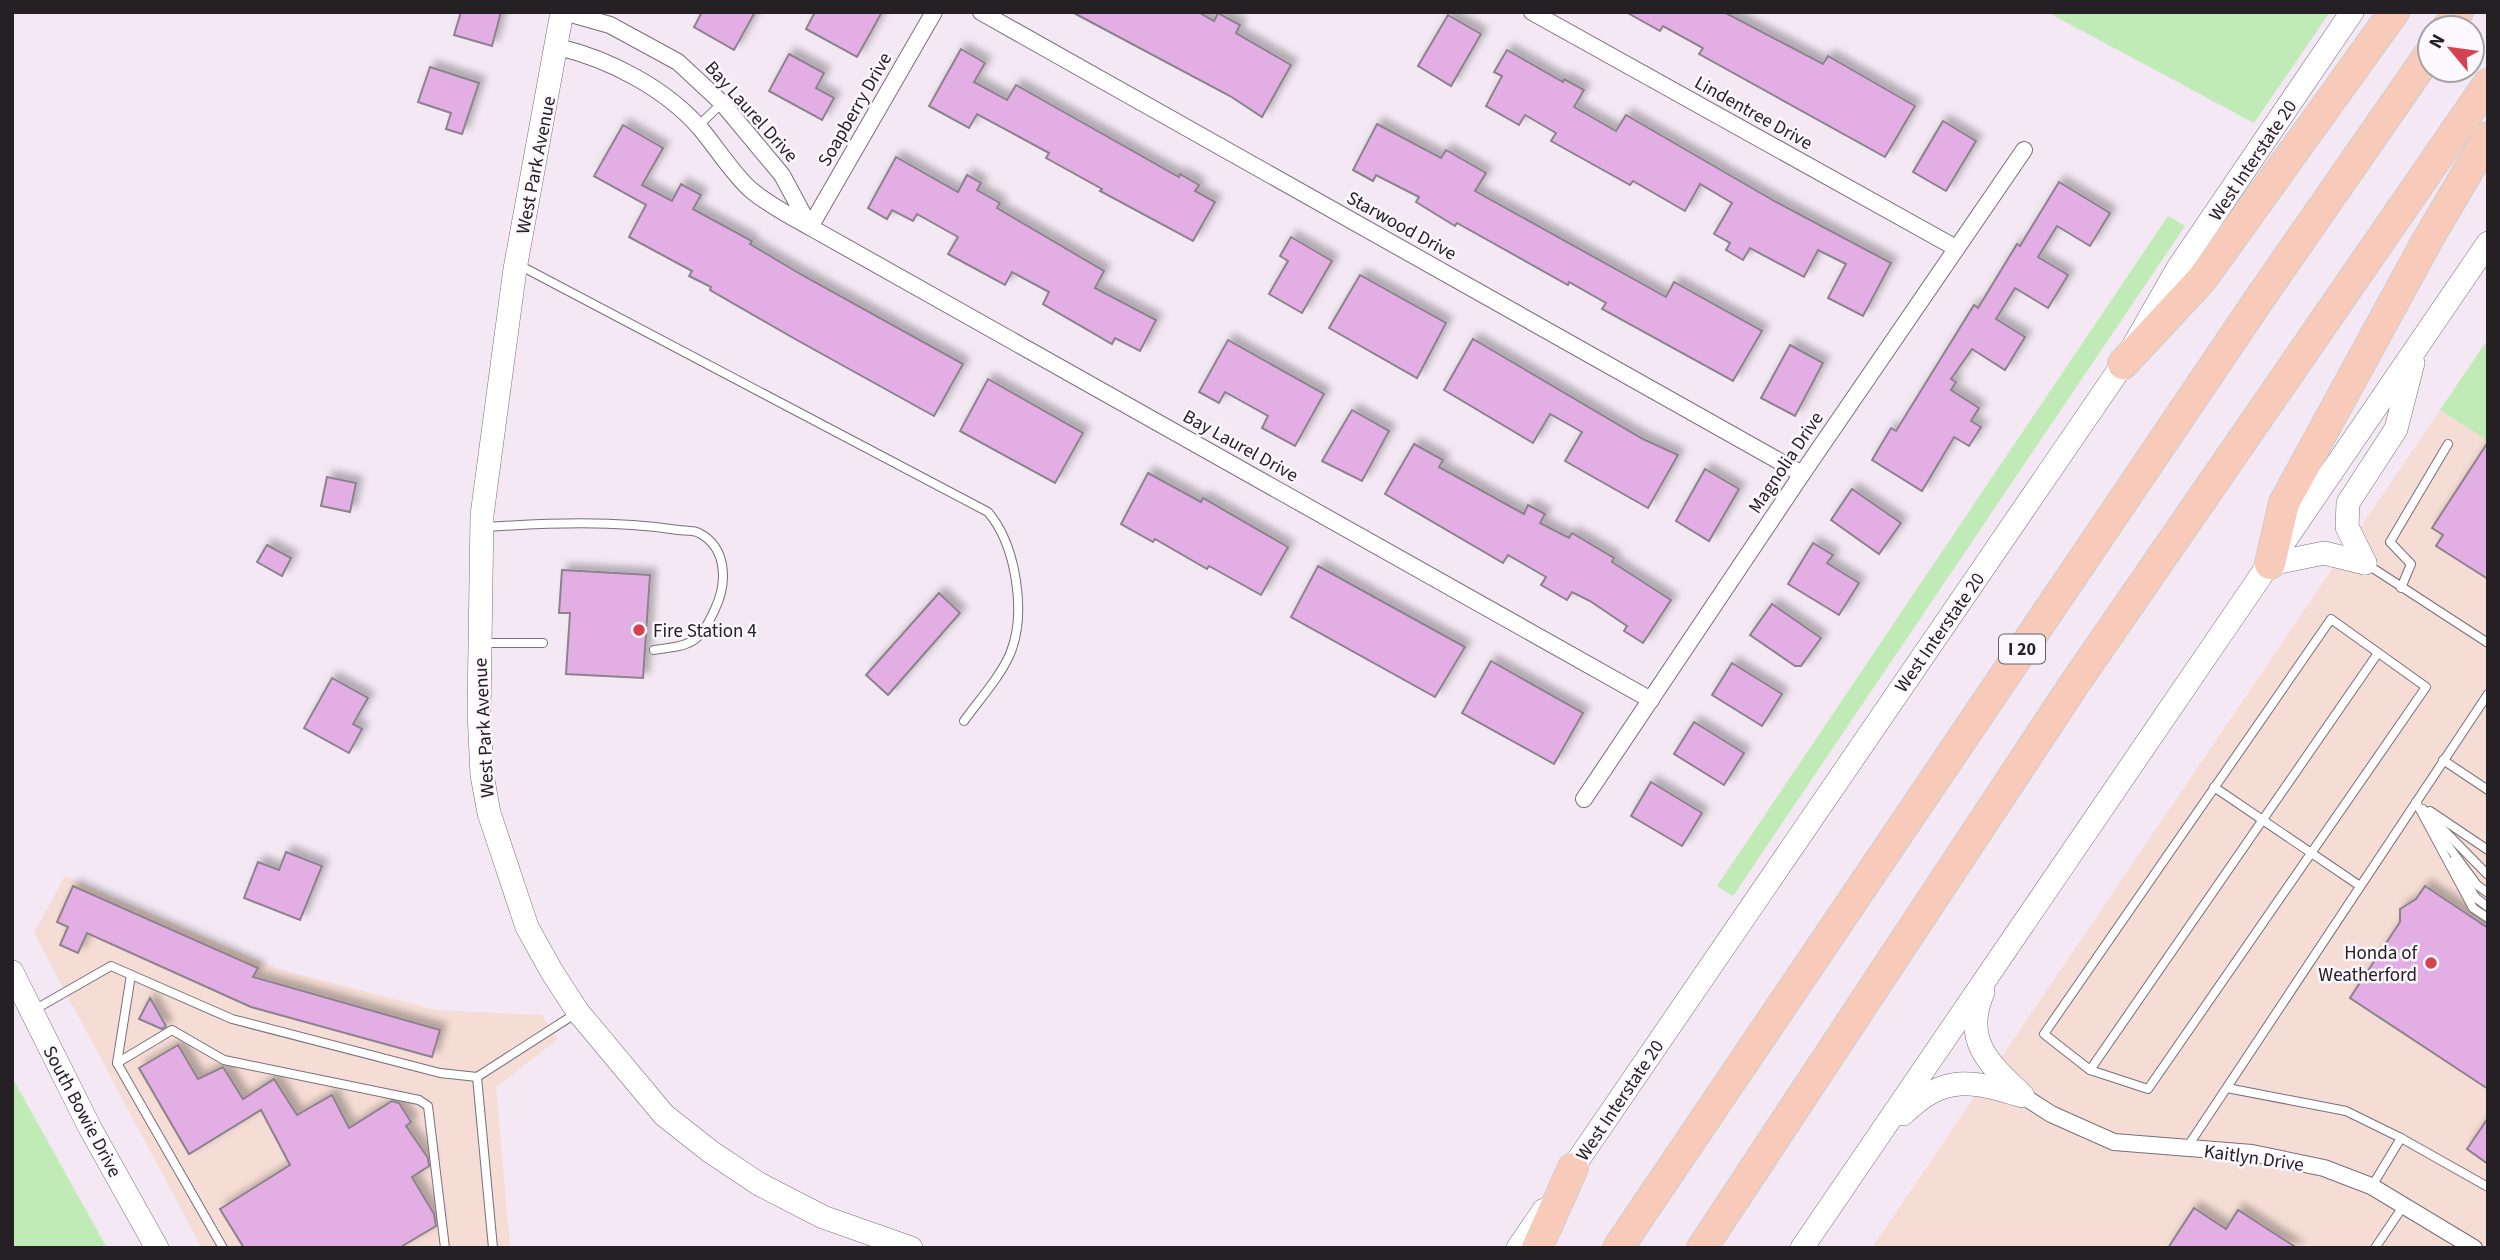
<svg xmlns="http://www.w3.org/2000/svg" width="2500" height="1260" font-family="'Source Sans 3',sans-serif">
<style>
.commercial{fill:#f5dcd4}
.green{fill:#c0ebb7}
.building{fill:#e2aee4;stroke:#8c828c;stroke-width:2;filter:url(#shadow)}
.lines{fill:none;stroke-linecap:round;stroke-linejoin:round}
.lane-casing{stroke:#796f79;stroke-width:10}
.street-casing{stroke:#796f79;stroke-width:18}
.secondary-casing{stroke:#796f79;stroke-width:24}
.highway-casing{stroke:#cfcecf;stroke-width:32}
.lane{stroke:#fff;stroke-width:8}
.street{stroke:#fff;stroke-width:16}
.secondary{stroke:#fff;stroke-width:23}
.highway{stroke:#f7cab9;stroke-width:30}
.poi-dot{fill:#d2424f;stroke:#fdf7fe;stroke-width:2.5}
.labels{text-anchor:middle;stroke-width:5;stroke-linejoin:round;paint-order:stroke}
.shield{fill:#fdf7fe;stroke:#656065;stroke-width:2}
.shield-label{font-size:18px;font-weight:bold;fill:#242024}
.street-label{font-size:19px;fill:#242024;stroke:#fdf7fe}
.poi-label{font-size:19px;fill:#242024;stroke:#fdf7fe;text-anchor:start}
</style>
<defs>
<filter id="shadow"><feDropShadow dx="6" dy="-6" stdDeviation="3.5" flood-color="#0004"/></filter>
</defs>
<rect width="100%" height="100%" fill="#f3e8f3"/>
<g class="commercial">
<path d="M2440 410 2488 441V1248H1872Z"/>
<path d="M65 876 278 969 436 1010 542 1015 558 1039 496 1087 510 1248H202L34 933Z"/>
</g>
<g class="green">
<path d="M2047 12H2330L2254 123Z"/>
<path d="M2168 216 2185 226 1733 896 1717 886Z"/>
<path d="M2488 339V441L2440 410Z"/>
<path d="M12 1077 107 1248H12Z"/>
</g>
<g class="building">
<path d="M461 12H501L492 46 454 35Z"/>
<path d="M702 12H755L734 50 694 27Z"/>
<path d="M815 12H882L857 57 806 29Z"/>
<path d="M1072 12H1198L1214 21 1218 13 1240 25 1236 33 1291 65 1262 117 1230 96Z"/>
<path d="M1626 12H1724L1823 64 1828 56 1915 106 1885 157 1699 54 1703 48 1663 26 1660 31Z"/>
<path d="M1448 15 1481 34 1451 86 1418 66Z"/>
<path d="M961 49 985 63 974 82 1007 100 1016 85 1179 177 1180 174 1199 185 1195 191 1215 202 1193 241 1100 191 1102 189 1046 158 1049 153 977 114 969 128 929 106Z"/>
<path d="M1507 50 1563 82 1564 79 1584 90 1574 107 1616 131 1626 115 1776 202 1891 263 1863 316 1828 298 1846 264 1818 250 1804 277 1750 248 1743 260 1726 250 1730 243 1714 234 1732 203 1700 184 1685 211 1633 181 1630 185 1551 141 1556 133 1525 115 1519 125 1486 106 1502 76 1494 72Z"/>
<path d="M789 54 824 73 816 88 834 98 822 120 769 91Z"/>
<path d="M430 67 479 83 462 134 446 129 451 113 418 102Z"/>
<path d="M1943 121 1976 141 1946 191 1913 172Z"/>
<path d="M1377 124 1441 158 1446 150 1486 173 1475 191 1666 297 1674 282 1762 331 1733 381 1602 309 1606 303 1569 282 1568 285 1457 223 1455 226 1416 202 1419 197 1376 175 1373 181 1353 170Z"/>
<path d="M623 125 663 148 642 185 672 201 681 184 701 195 693 209 752 241 750 244 802 275 963 364 934 416 795 339 710 290 711 287 689 276 692 271 629 237 646 205 594 176Z"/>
<path d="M896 157 958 192 967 175 981 183 977 190 1000 203 997 208 1104 271 1095 288 1156 320 1140 351 1115 338 1112 344 1043 304 1049 292 1012 272 1005 285 948 254 958 237 917 214 913 221 892 210 887 219 868 208Z"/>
<path d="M2059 182 2110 213 2090 246 2057 226 2038 257 2068 275 2048 308 2015 288 1996 319 2025 337 2005 370 1972 349 1951 379 1956 382 1951 390 1979 408 1971 421 1981 427 1969 446 1954 437 1922 491 1872 460 1891 428 1896 431 1974 305 1978 308 2017 244 2020 246Z"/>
<path d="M1291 237 1332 261 1302 313 1269 294 1288 261 1280 256Z"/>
<path d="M1360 275 1446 323 1417 378 1329 328Z"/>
<path d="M1473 339 1643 439 1678 455 1648 508 1565 461 1582 432 1550 414 1533 443 1444 390Z"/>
<path d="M1228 340 1324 394 1295 446 1262 428 1268 416 1225 392 1219 403 1199 392Z"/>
<path d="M1790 345 1823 363 1795 416 1761 398Z"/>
<path d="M988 379 1083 433 1055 483 960 431Z"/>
<path d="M1352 410 1389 431 1362 481 1322 461Z"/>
<path d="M2488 442V579L2436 546 2443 535 2432 528Z"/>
<path d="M1414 444 1443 460 1439 467 1524 514 1528 505 1545 514 1540 523 1569 538 1572 533 1614 558 1612 562 1671 600 1643 643 1624 631 1627 626 1590 601 1572 592 1567 600 1541 585 1546 577 1508 555 1503 563 1385 494Z"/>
<path d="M1705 469 1739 489 1709 541 1676 521Z"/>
<path d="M1148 473 1201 502 1203 498 1288 547 1261 595 1209 566 1207 569 1155 539 1153 542 1121 524Z"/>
<path d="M327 477 356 483 350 512 321 506Z"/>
<path d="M1852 489 1901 523 1879 554 1831 520Z"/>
<path d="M1813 543 1833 555 1827 563 1859 583 1839 615 1788 584Z"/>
<path d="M267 545 291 558 282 576 257 562Z"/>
<path d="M1318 566 1465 647 1435 697 1291 617Z"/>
<path d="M562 570 650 575 643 678 566 674 570 613H559Z"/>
<path d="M939 593 960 613 888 695 866 675Z"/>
<path d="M1772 604 1821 638 1801 666H1795L1750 635Z"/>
<path d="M1491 661 1583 713 1554 764 1462 713Z"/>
<path d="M1732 663 1782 694 1762 726 1712 695Z"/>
<path d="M332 678 368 698 353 724 362 729 349 753 304 728Z"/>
<path d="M1694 722 1744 753 1724 785 1674 754Z"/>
<path d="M1651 782 1702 813 1682 846 1631 816Z"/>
<path d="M286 852 322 866 300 920 244 898 258 862 279 870Z"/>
<path d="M73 886 258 968 253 977 440 1030 432 1057 251 1007 87 933 78 953 60 945 68 927 57 922Z"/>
<path d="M2425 886 2488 928V1089L2350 998 2400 922V909L2416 899Z"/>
<path d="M150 998 166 1026 162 1029 139 1019Z"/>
<path d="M178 1045 198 1079 223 1067 243 1099 274 1079 297 1115 332 1095 349 1128 392 1101 399 1103 411 1122 406 1126 428 1158 429 1166 412 1177 434 1214 436 1226 399 1248H244L220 1209 290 1165 261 1110 189 1154 139 1068Z"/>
<path d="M2488 1118V1164L2467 1149Z"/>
<path d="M2194 1208 2226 1229 2238 1210 2297 1248H2168Z"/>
</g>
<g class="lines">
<g class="lane-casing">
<g id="lane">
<path d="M698 126 722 103"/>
<path d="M519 265 988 512C1016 545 1027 613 1010 654 1000 677 979 700 964 721"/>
<path d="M485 527C548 523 615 520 678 530 684 531 694 530 699 533 728 548 727 584 715 609 699 644 692 645 654 650"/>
<path d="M2368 565 2488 643"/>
<path d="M2401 588 2411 564 2390 542 2448 444"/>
<path d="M2331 619 2426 687 2148 1089 2090 1070 2044 1034Z"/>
<path d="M483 643H543"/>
<path d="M2443 760 2488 790"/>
<path d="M2214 787 2360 886"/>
<path d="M2416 802 2473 908 2488 918"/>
<path d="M2423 809 2488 875"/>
<path d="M2430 811 2488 850"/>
<path d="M2432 824 2477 885 2488 893"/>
<path d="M2453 861 2476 898 2488 907"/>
<path d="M131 975 117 1063 223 1248"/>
<path d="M34 1010 111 966 232 1019 440 1073 477 1077 575 1014"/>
<path d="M117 1063 172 1030 224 1060 419 1100 428 1106 445 1248"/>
<path d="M2090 1070 2378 653"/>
<path d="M477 1077 493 1248"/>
<path d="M2227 1088 2346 1111 2401 1138 2488 1187"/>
<path d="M2186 1149 2488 694"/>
<path d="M2372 1186 2401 1138"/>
<path d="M2375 1248 2404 1205"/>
</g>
</g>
<g class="street-casing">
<g id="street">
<path d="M934 12 810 227 1651 700"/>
<path d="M981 12 1802 474"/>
<path d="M1532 12 1956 248"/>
<path d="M558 47C609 59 665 88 700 128 717 148 732 173 751 190 769 205 790 216 810 227L782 175 722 103 678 62 610 25 564 12"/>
<path d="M1584 799 1802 474 2024 150"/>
<path d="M2023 1096 2051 1114 2114 1142 2252 1153 2324 1168 2371 1186 2474 1248"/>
</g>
</g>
<g class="secondary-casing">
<g id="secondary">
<path d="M562 12 515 269 482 515 479 712 482 775 489 813 527 927 552 972 578 1012 664 1115 711 1152 759 1184 823 1217 911 1248"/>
<path d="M2365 563 2347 527 2348 503 2396 429 2413 363"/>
<path d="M2270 564 2324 553 2365 563"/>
<path d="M12 972 90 1128 157 1248"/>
<path d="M1983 992C1963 1039 1987 1062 2019 1092"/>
<path d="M1903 1114C1945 1073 1972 1081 2023 1096"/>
<path d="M1563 1182 2123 364 2178 268 2352 12"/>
<path d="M1518 1248 1544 1210"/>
<path d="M1802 1248 2488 243"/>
</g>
</g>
<g class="highway-casing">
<g id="highway">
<path d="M2447 28 2458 12"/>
<path d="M2123 364 2202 279 2394 12"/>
<path d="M2270 564 2284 503 2427 241 2488 137"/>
<path d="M1537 1248 1573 1168"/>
<path d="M1618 1248 2260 298 2430 53"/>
<path d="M1702 1248 2075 683 2488 84"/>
</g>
</g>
<use href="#lane" class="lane"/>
<use href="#street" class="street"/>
<use href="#secondary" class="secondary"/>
<use href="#highway" class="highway"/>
</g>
<g class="poi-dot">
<circle cx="639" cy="630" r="7"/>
<circle cx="2431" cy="963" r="7"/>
</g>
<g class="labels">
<rect class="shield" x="1999" y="634.5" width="46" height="29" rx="5"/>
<g class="shield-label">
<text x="2022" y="655">I 20</text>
</g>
<g class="street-label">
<text transform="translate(854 109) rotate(-60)" y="7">Soapberry Drive</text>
<text transform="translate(752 111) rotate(48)" y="7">Bay Laurel Drive</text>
<text transform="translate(1754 112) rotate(29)" y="7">Lindentree Drive</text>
<text transform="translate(2252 160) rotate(-56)" y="7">West Interstate 20</text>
<text transform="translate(535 165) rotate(-79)" y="7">West Park Avenue</text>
<text transform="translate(1402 225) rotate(29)" y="7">Starwood Drive</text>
<text transform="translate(1241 445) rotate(29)" y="7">Bay Laurel Drive</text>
<text transform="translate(1785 462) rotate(-56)" y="7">Magnolia Drive</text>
<text transform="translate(1939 632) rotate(-55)" y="7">West Interstate 20</text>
<text transform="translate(483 728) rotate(-93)" y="7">West Park Avenue</text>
<text transform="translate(1619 1100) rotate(-56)" y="7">West Interstate 20</text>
<text transform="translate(83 1111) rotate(62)" y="7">South Bowie Drive</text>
<text transform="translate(2254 1157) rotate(8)" y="7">Kaitlyn Drive</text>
</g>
<g class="poi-label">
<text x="653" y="637">Fire Station 4</text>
<text x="2417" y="959" text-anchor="end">Honda of<tspan x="2417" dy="22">Weatherford</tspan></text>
</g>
</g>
<rect width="2500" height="1260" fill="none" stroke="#242024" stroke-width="28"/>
<g transform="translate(2451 49) rotate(299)"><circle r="33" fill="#fdf7fe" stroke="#a6a1a7" stroke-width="2"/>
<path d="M0-5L12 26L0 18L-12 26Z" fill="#d2424f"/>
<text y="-10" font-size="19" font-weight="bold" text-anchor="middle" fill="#242024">N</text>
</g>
</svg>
